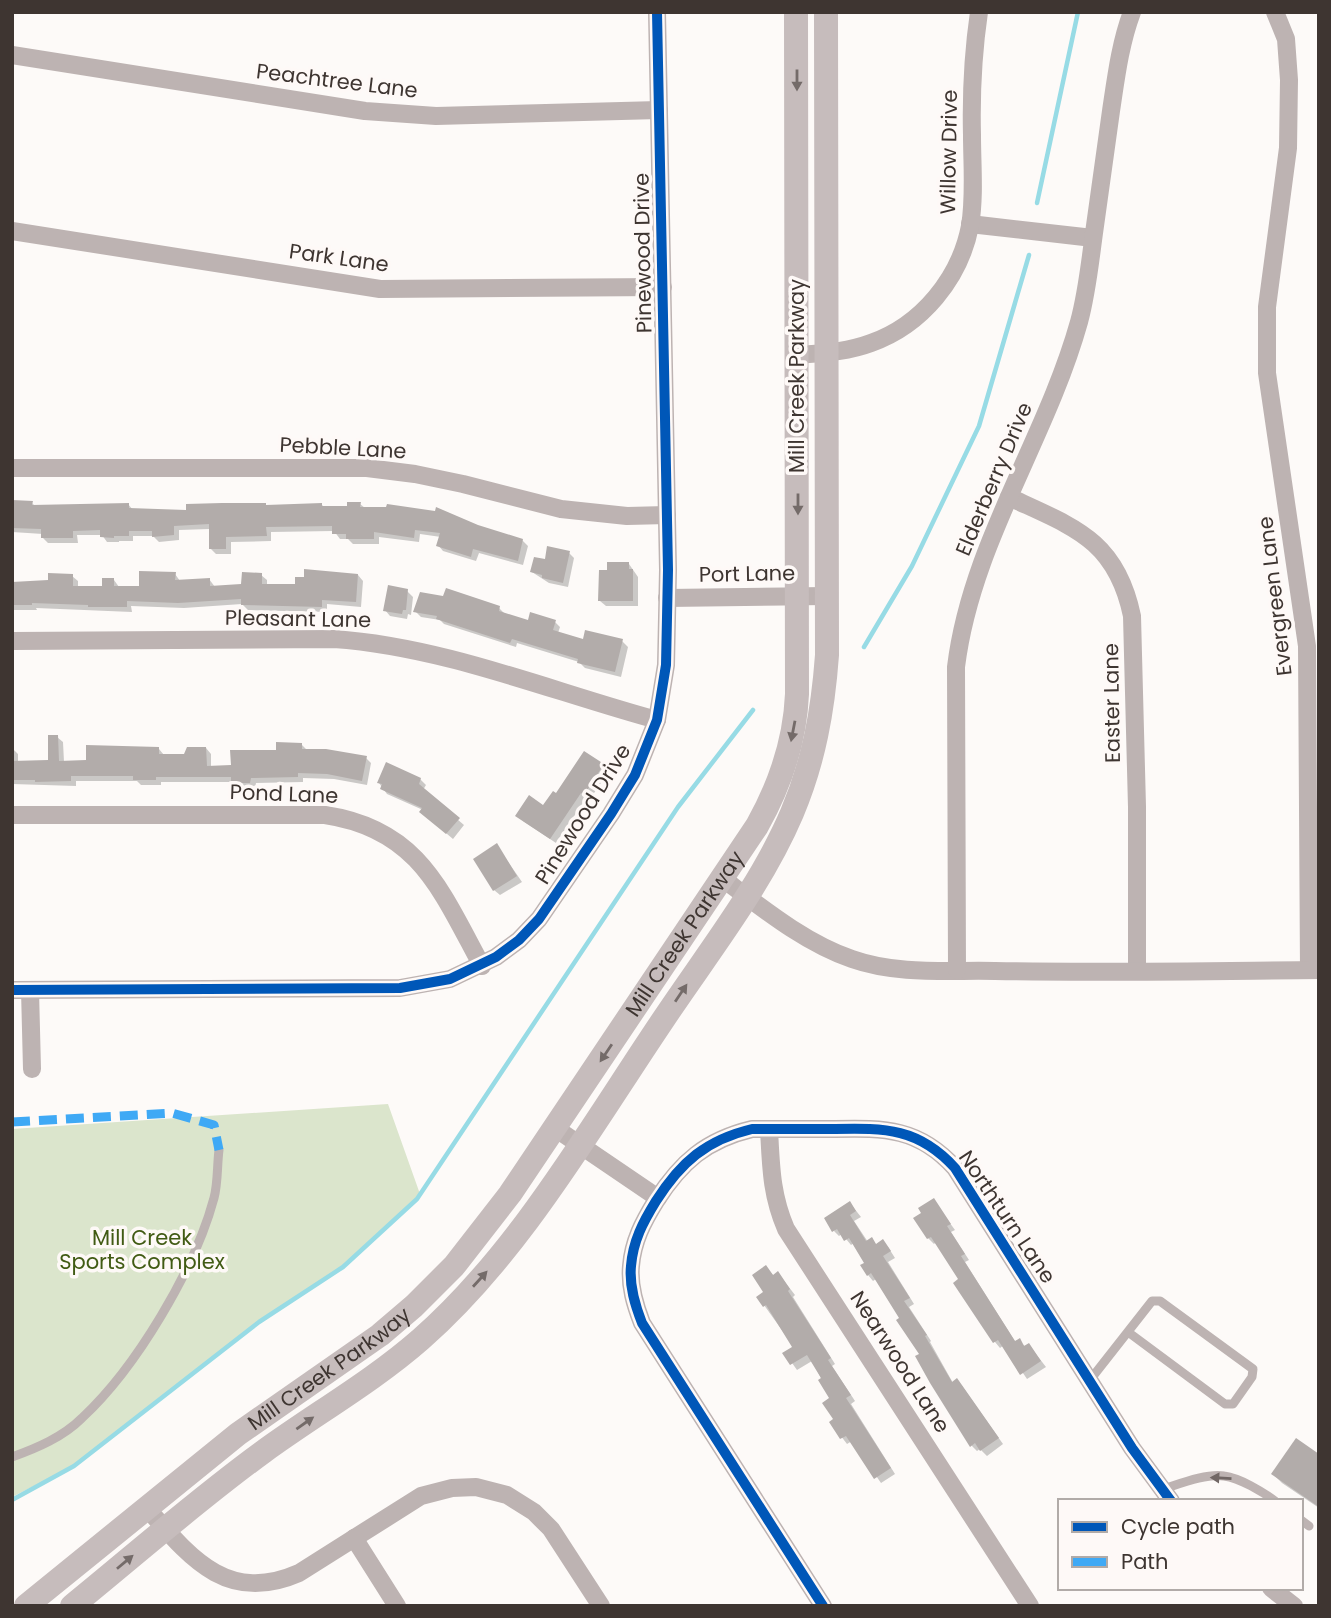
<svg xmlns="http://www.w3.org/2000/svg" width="1331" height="1618" font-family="Poppins,sans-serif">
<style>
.green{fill:#dbe5cc}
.shadow{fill:#0003}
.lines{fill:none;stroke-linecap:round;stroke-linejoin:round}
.stream{stroke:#97dbe5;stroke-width:4.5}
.building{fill:#b2acaa}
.lane{stroke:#bdb3b2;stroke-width:9}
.street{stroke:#bdb3b2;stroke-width:18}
.secondary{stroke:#c6bcbc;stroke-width:24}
.quiet{stroke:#3fa9f5;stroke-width:9;stroke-dasharray:18 9;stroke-linecap:butt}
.cycleway-casing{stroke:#fef9f7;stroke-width:15}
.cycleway{stroke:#0057b8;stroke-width:10}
.oneway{fill:#746b69}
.oneway2{fill:#716765}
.labels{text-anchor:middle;stroke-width:7;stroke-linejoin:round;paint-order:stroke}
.street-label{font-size:21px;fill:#3e3531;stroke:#fef9f7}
.park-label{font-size:21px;fill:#415b14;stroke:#fef9f7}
</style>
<rect width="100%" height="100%" fill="#fdfaf8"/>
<path class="green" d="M388 1104 420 1194 343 1267 266 1318 74 1466 12 1497V1129Z"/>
<g class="shadow">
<path d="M12 501 32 503 36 507 128 504 133 510 188 512 321 504 325 508H349L360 504 365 508 477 527 522 540 528 546 523 565 479 553 476 561 443 551 438 545 441 537 420 534 419 542 379 537V544H353L348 539H340L334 531 271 532V541L231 542V554H216L210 548V529L179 530V540L159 542 153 536H133V541H119V542H107L102 535H77L78 543H48L43 538V534L12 532Z"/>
<path d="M569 553 574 558 568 587 549 583 532 572 546 561Z"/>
<path d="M629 564 638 577V606H606L600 601 608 571Z"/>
<path d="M175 574 180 581 209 579 215 587 243 586 261 575 267 580V586H297L358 575 363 581 361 607 327 604V612L248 610 242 604 184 608 131 606 132 612 36 608 37 610H12V584L50 582 72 576 78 581V588H104L114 580 119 587H141Z"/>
<path d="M407 591 413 597 411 615 408 614 407 619 390 616 385 610Z"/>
<path d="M499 608 505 614 529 622H555L560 627 558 633 584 641H622L628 647 621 677 585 668 579 662 517 643 516 647 444 624 440 620 421 617 415 611Z"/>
<path d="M57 737 63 742 64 762H87L159 749 164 755 185 756 206 748 211 754V768L232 767 301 744 307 750 366 758 371 763 367 785 334 779 303 778V782L256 783 255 788H238L232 782H161V785H141L137 781H76V786L12 784V748L18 754V762L50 761Z"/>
<path d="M584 753 609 771 590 799 587 797 556 843 523 821 557 795Z"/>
<path d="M420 779 426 785 423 790 464 825 453 839 427 817 423 810 387 794 379 783Z"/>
<path d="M497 846 522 882 500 895 494 890Z"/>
<path d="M933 1200 955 1230 951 1232 969 1260 965 1262 1016 1343 1019 1341 1026 1347 1029 1345 1046 1367 1027 1379 1004 1345 1000 1348 995 1342 956 1283 961 1280 936 1242 934 1244 928 1238Z"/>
<path d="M850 1203 861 1217 854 1221 868 1242 888 1247 895 1258 888 1262 914 1304 909 1307 931 1341 930 1342 953 1383 962 1386 1003 1444 987 1456 980 1449 977 1451 972 1446 901 1318 876 1279 873 1281 868 1275 866 1263 854 1243 851 1245 842 1234 839 1236 834 1231Z"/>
<path d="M766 1268 774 1276 778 1273 795 1295 793 1297 835 1364 832 1366 855 1401 851 1404 895 1474 881 1483 852 1441 847 1444 831 1423 835 1420 832 1399 812 1361 797 1370 785 1353 794 1347 759 1298 765 1293Z"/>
<path d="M1319 1456V1508L1282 1483 1273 1474Z"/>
</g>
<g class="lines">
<g class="stream">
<path d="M1037 203 1078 12"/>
<path d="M864 647 912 566 979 426 1029 255"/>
<path d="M12 1500 74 1466 259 1322 343 1267 417 1199 678 807 753 710"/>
</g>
</g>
<g class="building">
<path d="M12 500 33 501 32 505 129 503V508L186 510V504L222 503H266V505L322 503V506H347V502H361L360 507H386L387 504 435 511 436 507 478 525 523 539 518 561 473 549 471 557 436 546 440 533 415 530 414 538 374 532V539H346V534H332V526L266 527 267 536 226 537V549H209V524L174 526V535L152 537V531H129V536H114V538L100 537V530L73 531V538H41V529L12 528Z"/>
<path d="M547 546 570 551 563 583 542 578V575L530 572 534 557 545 559Z"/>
<path d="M607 562H629V569H633V601H598L599 570H607Z"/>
<path d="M304 569 358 574 356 602 322 600V607L241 605V599L178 603 127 601V607H88V605L32 603V605H12V582L48 580V573L73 574V586H102V578H114V586H139V571L176 572 175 580 210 578V586L241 584 242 572 262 573V584H295V577H304Z"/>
<path d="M388 585 408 589 406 610H403L402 614 383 611Z"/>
<path d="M446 588 500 606 499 611 528 620 530 612 556 620 553 630 583 639 585 630 623 639 615 672 577 663 578 659 512 639 510 643 436 619 437 616 413 612 420 592 443 596Z"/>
<path d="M48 735H58L59 761 86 760V745L159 747V754H184L187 747H206L207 766 231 765 230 750H276V742L302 743V749H326L367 756 362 781 327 774 298 773V777L251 778 250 783H231V777H156V780H133V776H71V781L35 782V780H12V761L48 760Z"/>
<path d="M584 751 604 764 584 795 581 793 550 839 515 816 529 795 543 805 553 791 556 793Z"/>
<path d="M386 762 421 778 419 784 460 818 446 834 419 812 422 808 380 789 382 784 377 783Z"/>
<path d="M497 843 517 876 493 891 473 859Z"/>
<path d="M934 1198 951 1224 947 1226 965 1254 961 1256 1015 1341 1020 1338 1024 1346 1029 1343 1041 1361 1020 1375 998 1340 993 1343 953 1283 958 1279 931 1237 927 1239 913 1218 921 1213 918 1208Z"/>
<path d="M850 1201 856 1211 850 1215 866 1241 872 1237 876 1244 883 1239 891 1251 883 1256 910 1298 904 1301 927 1335 925 1336 952 1382 957 1378 999 1438 980 1451 975 1443 970 1447 930 1383 915 1356 919 1354 896 1320 899 1318 871 1273 867 1276 860 1265 864 1263 849 1238 844 1241 837 1229 832 1232 824 1218Z"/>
<path d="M766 1265 773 1275 778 1271 790 1289 788 1291 831 1358 828 1360 851 1395 846 1398 891 1468 874 1479 846 1436 840 1439 829 1422 833 1419 822 1403 829 1398 818 1380 821 1378 807 1355 790 1365 782 1353 792 1347 766 1305 763 1307 756 1297 763 1292 752 1275Z"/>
<path d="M1296 1438 1319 1454V1507L1271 1474Z"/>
</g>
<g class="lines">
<g class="lane">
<path d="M1090 1380 1152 1301H1160L1253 1369 1252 1377 1233 1404H1225L1128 1332"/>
<path d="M12 1457C37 1448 63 1437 82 1418 136 1368 195 1269 214 1198 218 1183 217 1166 219 1150"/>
<path d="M1163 1489C1179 1484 1207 1473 1224 1476 1240 1478 1263 1492 1275 1501"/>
<path d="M1301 1520 1309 1526"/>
</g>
<g class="street">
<path d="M1275 12 1286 39 1289 80 1288 148 1267 307V373L1307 646 1309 970"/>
<path d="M12 55 365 111 436 116 659 110"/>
<path d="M970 224 1093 238"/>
<path d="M12 231 380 289 663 287"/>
<path d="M797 355C822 353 847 352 871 343 922 325 960 278 970 226 975 196 972 165 972 135 971 94 973 53 979 12"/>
<path d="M12 468H367L415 474 463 484 561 509 627 516 667 515"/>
<path d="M1009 497C1073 527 1116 539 1132 616L1137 807V971"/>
<path d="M667 598 827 596"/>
<path d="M12 641 334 639C445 647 550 691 657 720"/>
<path d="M12 815H325C419 829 441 891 482 966"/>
<path d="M722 878C762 908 805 943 852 959 897 975 948 970 995 971 1103 973 1211 971 1319 970"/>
<path d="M957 970 956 667C971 544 1046 440 1079 322 1087 293 1090 262 1094 233 1100 192 1105 152 1111 111 1116 78 1120 44 1132 12"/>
<path d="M12 990 400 988 450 979 496 957 519 940 539 919 611 814 635 775 657 720 666 665 668 570 657 12"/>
<path d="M30 990 32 1069"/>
<path d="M555 1128 658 1198"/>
<path d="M769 1129C771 1166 771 1194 786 1229L1030 1606"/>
<path d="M146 1507C189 1556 226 1605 299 1573L421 1496 452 1488 476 1487 507 1495 534 1512 551 1529 601 1606"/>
<path d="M354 1538 397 1606"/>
<path d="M1271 1588 1294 1606"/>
<path d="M823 1606 642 1323C635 1305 629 1286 631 1266 633 1241 643 1222 656 1201 681 1162 706 1140 752 1129 780 1129 807 1129 835 1129 885 1128 919 1128 955 1168L1132 1448 1171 1501"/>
</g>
<g class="secondary">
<path id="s1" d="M26 1606 238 1434 380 1335 414 1306 454 1266 510 1194 757 826C780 785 795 742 797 694L796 12"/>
<path d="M72 1606C136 1554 197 1500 263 1452 315 1414 372 1382 421 1339 519 1253 590 1128 663 1020 707 954 761 886 792 813 814 761 823 710 827 655L826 12"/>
</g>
<path class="quiet" d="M12 1122 172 1113 214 1125 219 1150"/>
<g class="cycleway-casing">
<g id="cycleway">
<path d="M12 990 400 988 450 979 496 957 519 940 539 919 611 814 635 775 657 720 666 665 668 570 657 12"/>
<path d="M823 1606 642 1323C635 1305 629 1286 631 1266 633 1241 643 1222 656 1201 681 1162 706 1140 752 1129 780 1129 807 1129 835 1129 885 1128 919 1128 955 1168L1132 1448 1171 1501"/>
</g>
</g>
<use href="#cycleway" class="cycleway"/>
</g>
<defs><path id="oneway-solid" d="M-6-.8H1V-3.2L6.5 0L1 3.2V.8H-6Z" transform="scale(1.75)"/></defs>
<g class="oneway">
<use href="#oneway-solid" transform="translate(797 80) rotate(90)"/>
<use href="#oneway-solid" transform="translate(798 504) rotate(90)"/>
<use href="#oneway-solid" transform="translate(793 731) rotate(101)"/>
<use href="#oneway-solid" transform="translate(681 993) rotate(-56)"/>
<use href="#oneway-solid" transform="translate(606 1053) rotate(124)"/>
<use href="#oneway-solid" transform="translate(480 1279) rotate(-48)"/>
<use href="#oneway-solid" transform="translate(305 1423) rotate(-35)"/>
<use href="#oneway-solid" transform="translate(125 1562) rotate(-40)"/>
</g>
<use class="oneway2" href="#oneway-solid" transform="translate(1221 1478) rotate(-177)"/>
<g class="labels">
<g class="street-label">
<text transform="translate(337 81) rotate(7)" y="7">Peachtree Lane</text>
<text transform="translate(949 152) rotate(-89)" y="7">Willow Drive</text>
<text transform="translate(643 253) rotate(-91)" y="7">Pinewood Drive</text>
<text transform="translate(339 258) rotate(8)" y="7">Park Lane</text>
<text transform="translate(797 376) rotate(-90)" y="7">Mill Creek Parkway</text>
<text transform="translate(343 448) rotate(3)" y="7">Pebble Lane</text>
<text transform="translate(994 479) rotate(-67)" y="7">Elderberry Drive</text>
<text transform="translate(747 574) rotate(-1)" y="7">Port Lane</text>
<text transform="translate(1275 596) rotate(-97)" y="7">Evergreen Lane</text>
<text transform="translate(298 619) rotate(1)" y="7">Pleasant Lane</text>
<text transform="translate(1112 703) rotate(-91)" y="7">Easter Lane</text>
<text transform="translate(284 794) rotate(2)" y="7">Pond Lane</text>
<text transform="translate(583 814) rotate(-58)" y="7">Pinewood Drive</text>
<text dy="7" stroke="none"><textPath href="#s1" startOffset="952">Mill Creek Parkway</textPath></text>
<text transform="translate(1007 1217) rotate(56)" y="7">Northturn Lane</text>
<text transform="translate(900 1362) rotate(57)" y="7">Nearwood Lane</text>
<text dy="7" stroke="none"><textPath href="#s1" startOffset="385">Mill Creek Parkway</textPath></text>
</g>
<g class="park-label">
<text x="142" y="1245">Mill Creek<tspan x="142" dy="24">Sports Complex</tspan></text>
</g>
</g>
<rect width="1331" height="1618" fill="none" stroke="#3e3531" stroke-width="28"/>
<rect x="1058" y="1499" width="245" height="91" fill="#fef9f7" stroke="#b1aba8" stroke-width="2"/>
<rect x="1072" y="1522" width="35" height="10" fill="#0057b8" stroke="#b1aba8" stroke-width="2"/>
<text x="1121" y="1534" font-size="21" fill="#3e3531">Cycle path</text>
<rect x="1072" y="1557" width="35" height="10" fill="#3fa9f5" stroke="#b1aba8" stroke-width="2"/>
<text x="1121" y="1569" font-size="21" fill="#3e3531">Path</text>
</svg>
